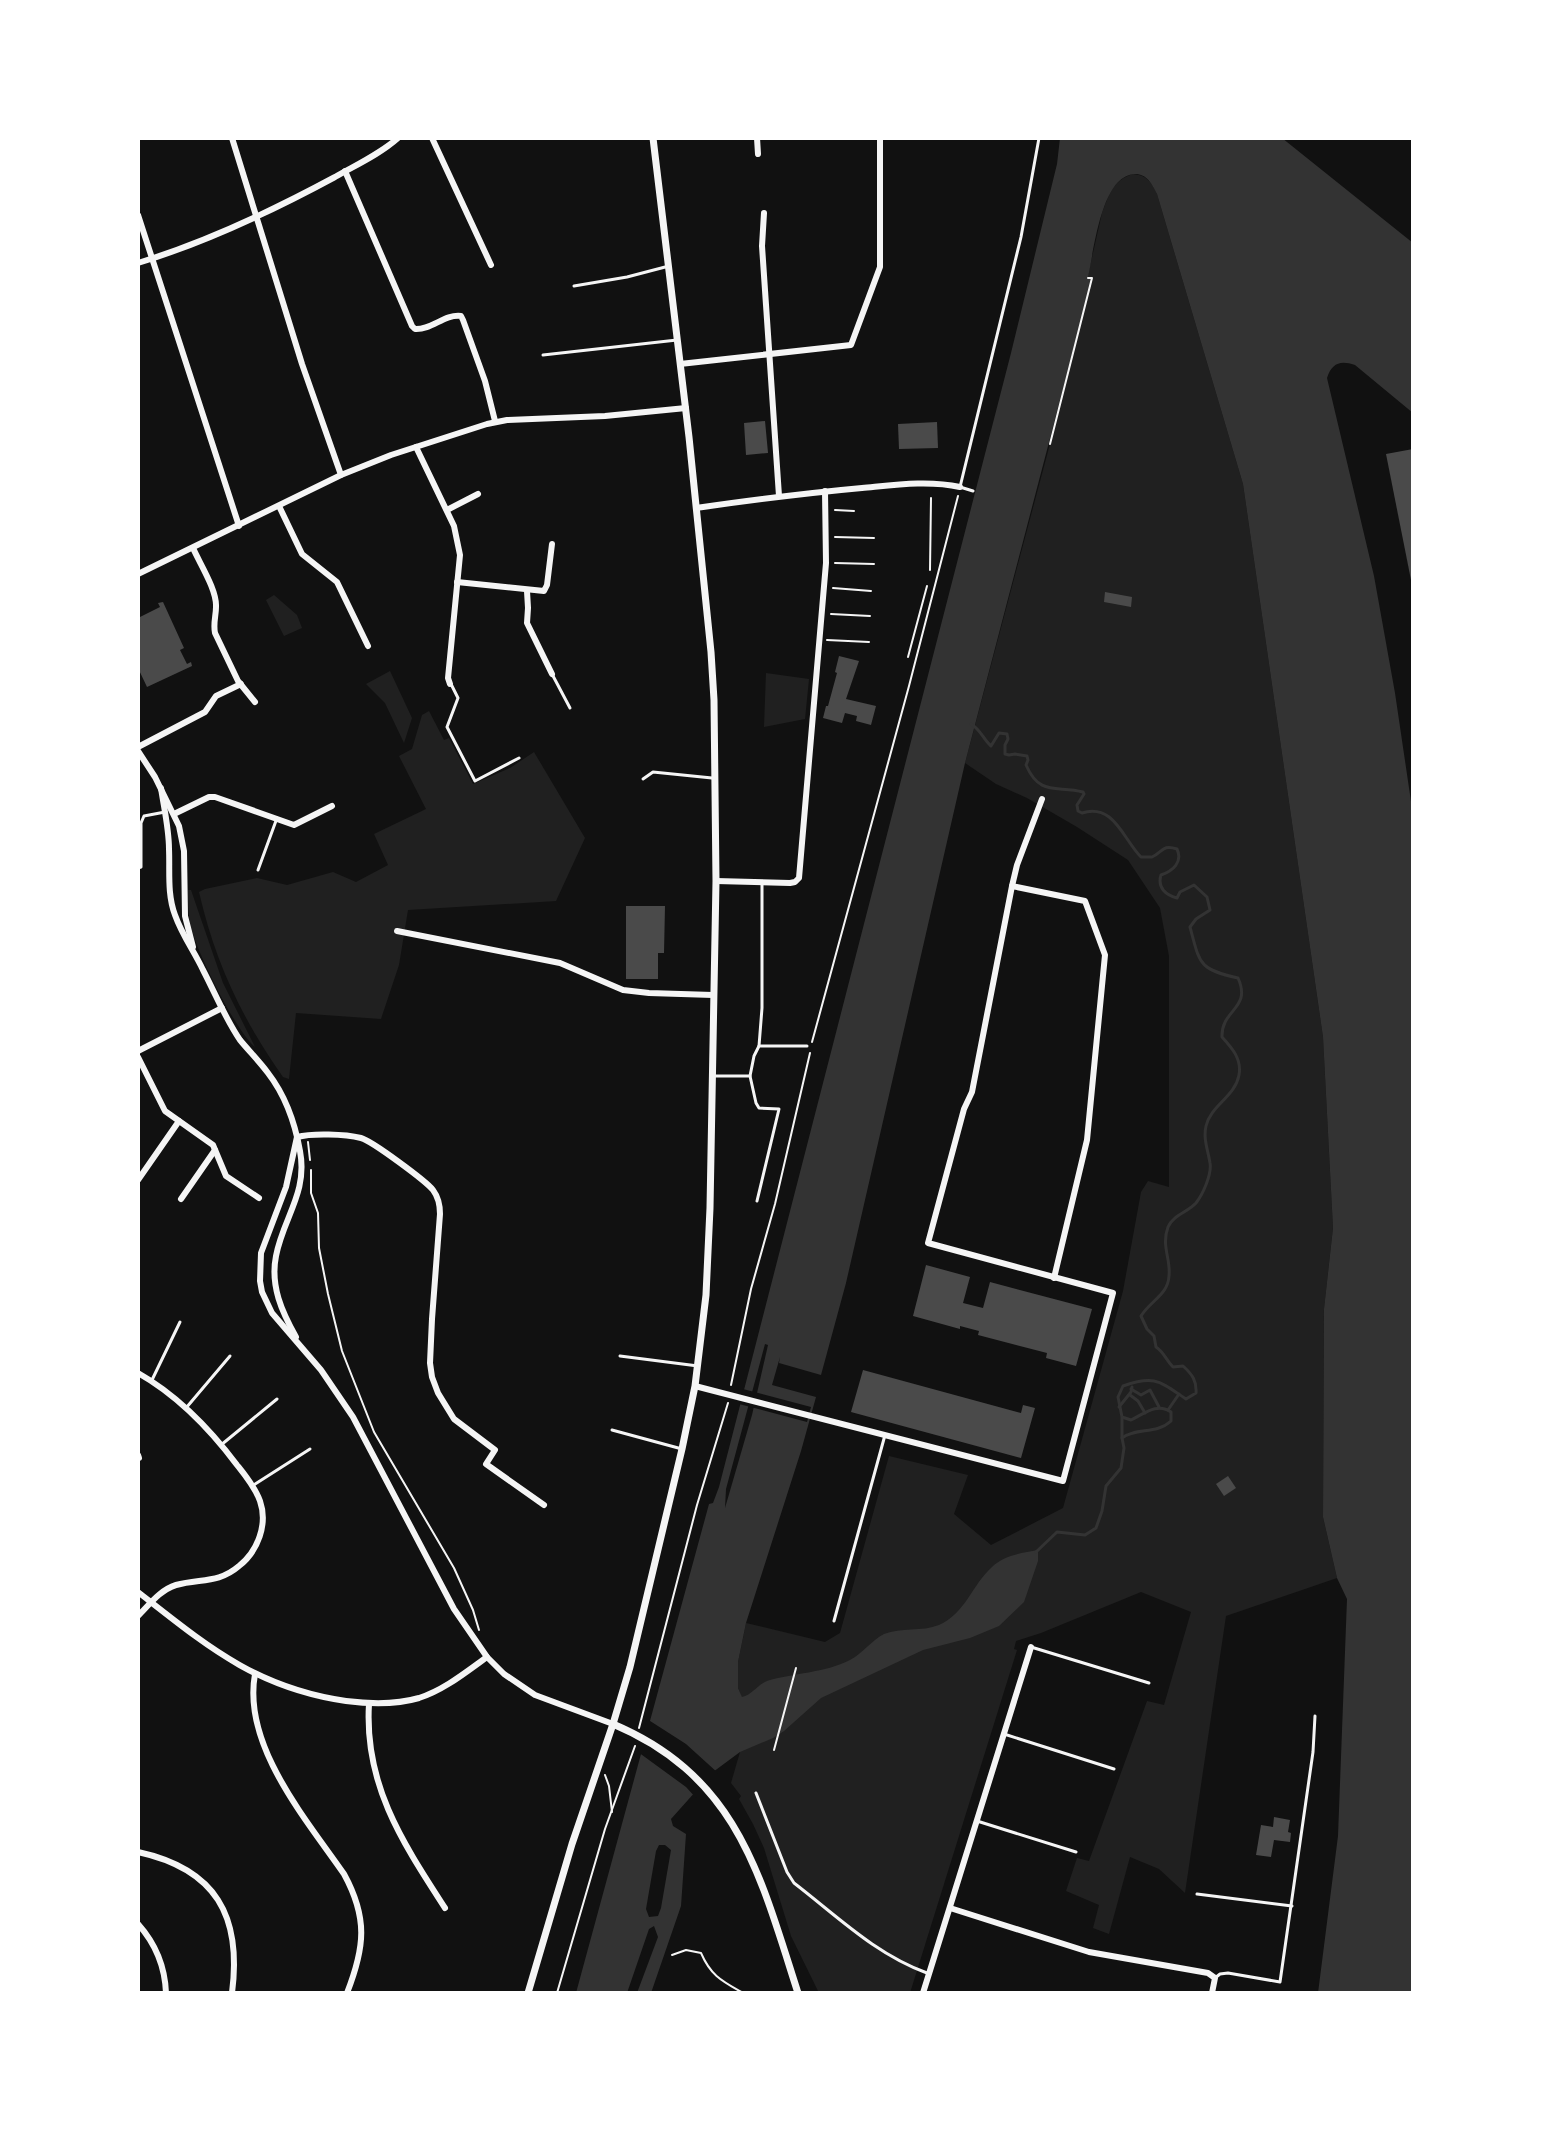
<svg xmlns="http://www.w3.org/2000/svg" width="1551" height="2131" font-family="Inter,sans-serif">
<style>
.green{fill:#202020}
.water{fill:#333;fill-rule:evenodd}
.pier{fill:#111}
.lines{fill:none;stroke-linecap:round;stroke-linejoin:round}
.stream{stroke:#333;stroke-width:3}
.building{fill:#4a4a4a}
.path{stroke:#f5f5f5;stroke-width:2}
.service{stroke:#f5f5f5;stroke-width:3}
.minor{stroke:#f5f5f5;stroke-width:6}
.tertiary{stroke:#f5f5f5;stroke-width:7}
</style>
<rect width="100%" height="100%" fill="#111"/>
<g class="green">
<path d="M1133 174C1146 175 1152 182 1157 194L1243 484 1323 1037 1333 1228 1324 1309 1323 1517 1337 1578 1226 1616 1185 1893 1159 1869 1130 1857 1109 1934 1093 1928 1099 1905 1066 1891 1077 1858 1089 1861 1147 1701 1164 1705 1191 1612 1141 1592 1041 1633 1016 1641 1014 1649 1017 1650 910 1993H819L791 1936 764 1848 753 1824 739 1799 741 1796 731 1783 740 1752 742 1698 738 1688V1662L746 1623 825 1642 840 1633 889 1456 968 1475 954 1514 991 1545 1063 1508 1123 1291 1141 1192 1148 1181 1169 1187V956L1160 908 1128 860 1077 827 1027 798 996 784 965 763 1050 444 1102 213C1109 195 1113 180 1133 174Z"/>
<path d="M274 595 297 615 302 628 284 636 266 600Z"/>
<path d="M390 671 412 718 404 743 385 703 366 684Z"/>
<path d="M766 673 809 679 805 719 764 727Z"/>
<path d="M429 711 444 740 449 738 473 784 510 768 534 752 585 838 556 901 408 910 399 965 381 1019 296 1013 289 1079 283 1077C242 1019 215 962 199 892L205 889 257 878 287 885 333 872 356 882 388 865 374 834 426 809 399 756 412 749 422 715Z"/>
<path d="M188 890H191L223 983 255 1047C237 1033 197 953 191 927 188 915 188 902 188 890Z"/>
</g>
<path class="water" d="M1060 138H1282L1413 243V413L1355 365C1340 360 1332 363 1327 378L1374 576 1395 693 1413 815V1993H1318L1338 1836 1347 1599 1337 1578 1323 1517 1324 1309 1333 1228 1323 1037 1243 484 1157 194C1152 184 1147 174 1135 174 1101 175 1094 252 1088 277L1092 278 965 763 846 1283 821 1375 779 1363 780 1357 772 1385 816 1397 801 1451 746 1623 738 1662V1688L742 1697C752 1695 757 1685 767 1681 793 1673 825 1673 850 1660 863 1653 871 1641 884 1634 901 1627 922 1632 939 1625 965 1614 972 1585 992 1567 1004 1555 1022 1553 1038 1550V1561L1024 1602 999 1626 970 1638 923 1650 821 1698 784 1731 773 1738 740 1752 713 1772 671 1819 673 1826 686 1834 681 1906 651 1993H637L658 1937 654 1926 649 1929 627 1993H576L709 1504 713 1503 719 1487 1011 353 1057 164ZM765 1344 768 1345 752 1415 725 1508 726 1489ZM659 1845H665L671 1850 661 1908 658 1916 649 1917 646 1909 656 1851Z"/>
<g class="pier">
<path d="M743 1389 811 1407 807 1422 739 1404Z"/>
<path d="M647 1719 686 1744 718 1773 696 1798 686 1787 638 1752Z"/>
</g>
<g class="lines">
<g class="stream">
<path d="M971 724C981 730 983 739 991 746L999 733 1007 734 1008 739 1005 745V754L1009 755 1015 754 1027 756 1028 760 1026 765C1040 797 1057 785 1083 792L1084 794 1077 805 1078 811 1082 813C1114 803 1123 839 1141 857 1142 857 1151 857 1152 857 1163 852 1162 844 1177 849 1183 862 1173 871 1161 875 1157 888 1166 895 1177 898L1180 892 1194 885 1207 897 1210 910 1196 919 1190 927C1200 964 1198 969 1238 978 1252 1009 1221 1009 1222 1037 1232 1048 1242 1059 1239 1075 1235 1097 1211 1105 1206 1126 1203 1139 1208 1150 1210 1163 1212 1174 1203 1194 1196 1203 1188 1212 1173 1215 1168 1227 1161 1246 1171 1259 1169 1276 1168 1295 1150 1301 1141 1316L1147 1329 1154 1336 1156 1347C1164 1352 1166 1360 1173 1367L1183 1366C1192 1374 1197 1381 1196 1393L1186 1399C1159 1381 1155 1375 1123 1386L1118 1397 1122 1417 1131 1420C1144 1414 1157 1402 1171 1412V1421C1156 1435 1137 1427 1122 1438L1124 1448 1121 1468 1106 1486 1102 1511 1096 1528 1085 1535 1057 1532 1036 1552"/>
<path d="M1131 1389 1141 1395 1150 1390 1159 1407"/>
<path d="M1130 1395 1138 1401 1145 1413"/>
<path d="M1119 1407 1131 1392 1132 1387"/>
<path d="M1168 1410 1179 1394"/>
<path d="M1122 1438V1418"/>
</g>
</g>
<g class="building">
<path d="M765 421 768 453 746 455 744 423Z"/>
<path d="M937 422 938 448 899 449 898 424Z"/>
<path d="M1413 449V585H1412L1386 454Z"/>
<path d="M1105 592 1132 597 1131 607 1104 602Z"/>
<path d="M163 602 184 648 180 650 187 664 191 662 192 666 147 687 138 668V618L160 607 158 603Z"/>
<path d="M839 656 859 661 846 699 876 706 871 725 856 721 857 716 845 713 842 723 823 718 826 706H828L837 673 835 672Z"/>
<path d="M626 906H665L664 953H658V979H626Z"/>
<path d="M926 1265 970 1277 963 1303 983 1308 990 1282 1092 1309 1076 1366 1046 1358 1047 1353 978 1335 979 1331 960 1326V1329L913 1316Z"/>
<path d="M863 1370 1021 1413 1023 1405 1035 1408 1021 1458 851 1412Z"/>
<path d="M1228 1476 1236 1488 1224 1496 1216 1484Z"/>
<path d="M1274 1817 1290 1820 1288 1832 1291 1833 1290 1842 1274 1840 1271 1857 1256 1855 1261 1825 1273 1827Z"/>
</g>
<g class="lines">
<g class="path">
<path d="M1050 444 1092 278H1088"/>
<path d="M835 510 854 511"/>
<path d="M835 537 874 538"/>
<path d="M835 563 874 564"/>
<path d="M930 570 931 498"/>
<path d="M833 588 871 591"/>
<path d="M831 614 870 616"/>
<path d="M827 640 869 642"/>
<path d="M908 657 927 586"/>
<path d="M812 1042 909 686 958 496"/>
<path d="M308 1142 310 1160"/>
<path d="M311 1170V1193L318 1213 319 1248 328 1294 342 1351 374 1432 454 1568 473 1610 479 1630"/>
<path d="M731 1385 751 1289 775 1204 810 1053"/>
<path d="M639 1728 697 1505 728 1403"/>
<path d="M774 1750 796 1668"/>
<path d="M605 1775 609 1786 612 1812"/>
<path d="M672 1955 686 1950 701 1953C711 1976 722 1981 743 1993"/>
<path d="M557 1993 605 1829 635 1746"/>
</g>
<g class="service">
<path d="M574 286 627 277 669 266"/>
<path d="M543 355 677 340"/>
<path d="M973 491 960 487 1021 237 1039 138"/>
<path d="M552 674 570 708"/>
<path d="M451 684 458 698 447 727 475 781 519 758"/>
<path d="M643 779 653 772 712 778"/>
<path d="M138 868 141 867V823L144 816 165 812"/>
<path d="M258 870 277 818"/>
<path d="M759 1046 762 1008V882"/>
<path d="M713 1076H750L756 1103 759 1108 779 1109 757 1201"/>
<path d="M750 1076 754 1056 759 1046H807"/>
<path d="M620 1356 698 1366"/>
<path d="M151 1382 180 1322"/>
<path d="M186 1408 230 1356"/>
<path d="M612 1430 682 1449"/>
<path d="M221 1445 277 1399"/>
<path d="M252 1486 310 1449"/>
<path d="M834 1621 885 1435"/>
<path d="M1031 1647 1149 1683"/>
<path d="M1004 1734 1114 1769"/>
<path d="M756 1793 787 1872 794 1883C837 1916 875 1954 927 1973"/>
<path d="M977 1821 1076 1852"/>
<path d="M1197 1894 1292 1906"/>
<path d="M1215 1978 1220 1974 1228 1973 1280 1982 1313 1752 1315 1716"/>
</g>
<g class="minor">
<path d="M232 138 302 364 341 475"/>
<path d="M432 138 491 265"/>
<path d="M757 138 758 154"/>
<path d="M345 171 412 326 415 329C432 330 444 314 461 316L463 320 485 381 495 421"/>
<path d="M764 213 762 246 779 496"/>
<path d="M138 215 239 526"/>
<path d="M138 263C207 242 272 211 335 177 356 165 380 154 398 138"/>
<path d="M680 364 851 345 880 267V138"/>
<path d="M416 447 454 526 460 555 448 678 450 684"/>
<path d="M279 506 302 554 337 582 368 646"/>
<path d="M696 508C752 500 807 493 862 488 894 485 928 480 960 487"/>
<path d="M447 510 478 494"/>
<path d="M193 548C200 564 217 590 216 607 216 616 213 623 215 633L238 681 255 702"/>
<path d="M138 574 341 475 391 455 487 424 507 420 605 416 686 408"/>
<path d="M457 582 544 591 547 585 552 544"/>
<path d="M527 591 528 608 527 623 552 674"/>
<path d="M138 747 205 712 216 696 241 684"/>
<path d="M138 751 155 777 179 826 184 851 185 916 193 947"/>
<path d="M161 788C164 808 169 829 169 849 170 871 167 894 175 915 182 935 194 951 203 970 215 993 225 1018 240 1040 249 1051 259 1061 268 1073 285 1095 295 1123 300 1151 308 1193 283 1218 276 1256 270 1286 282 1312 296 1337"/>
<path d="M174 814 209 797H215L294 825 332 806"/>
<path d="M716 881 790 883 795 882 799 878 826 563 825 491"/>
<path d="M1012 886 1085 901 1105 955 1087 1140 1054 1278"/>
<path d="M397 931 560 963 623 990 649 993 713 995"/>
<path d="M138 1051 222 1008"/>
<path d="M138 1057 165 1111 213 1145 226 1176 259 1198"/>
<path d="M297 1137 286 1187 261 1253 260 1281 262 1292 272 1313 321 1370 353 1417 454 1609 487 1657 504 1674 535 1695 613 1724"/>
<path d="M297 1137C312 1133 345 1134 361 1138 372 1141 426 1181 433 1190 439 1198 440 1205 440 1214L432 1319 430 1363 432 1377 438 1393 454 1419 495 1450 486 1464 544 1505"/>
<path d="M138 1180 179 1121"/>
<path d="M181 1199 215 1150"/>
<path d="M138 1373C177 1395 210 1429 237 1465 245 1475 255 1487 260 1501 268 1524 258 1551 239 1566 218 1584 200 1578 176 1585 160 1590 149 1605 138 1616"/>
<path d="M695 1386 1063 1481 1113 1293 928 1243 964 1109 972 1092 1012 886 1017 865 1042 799"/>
<path d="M138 1455 139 1458"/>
<path d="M138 1592C207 1646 256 1688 346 1701 370 1704 395 1705 419 1698 444 1690 466 1672 487 1657"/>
<path d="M255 1674C242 1745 306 1819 344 1874 368 1918 365 1947 347 1993"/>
<path d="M369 1704C364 1785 403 1843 445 1908"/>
<path d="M138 1852C216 1869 242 1916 232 1993"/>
<path d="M950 1908 1089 1952 1208 1973 1215 1978 1212 1993"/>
<path d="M138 1924C155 1943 165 1967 166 1993"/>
<path d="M923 1993 1031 1647"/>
</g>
<g class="tertiary">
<path d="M613 1724C738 1777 760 1875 798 1993"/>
<path d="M528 1993 572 1844 613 1724 630 1667 682 1449 695 1386 706 1295 710 1208 716 881 714 700 711 652 689 437 653 138"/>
</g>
</g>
<rect width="1551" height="2131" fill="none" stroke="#ffffff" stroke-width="280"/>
</svg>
